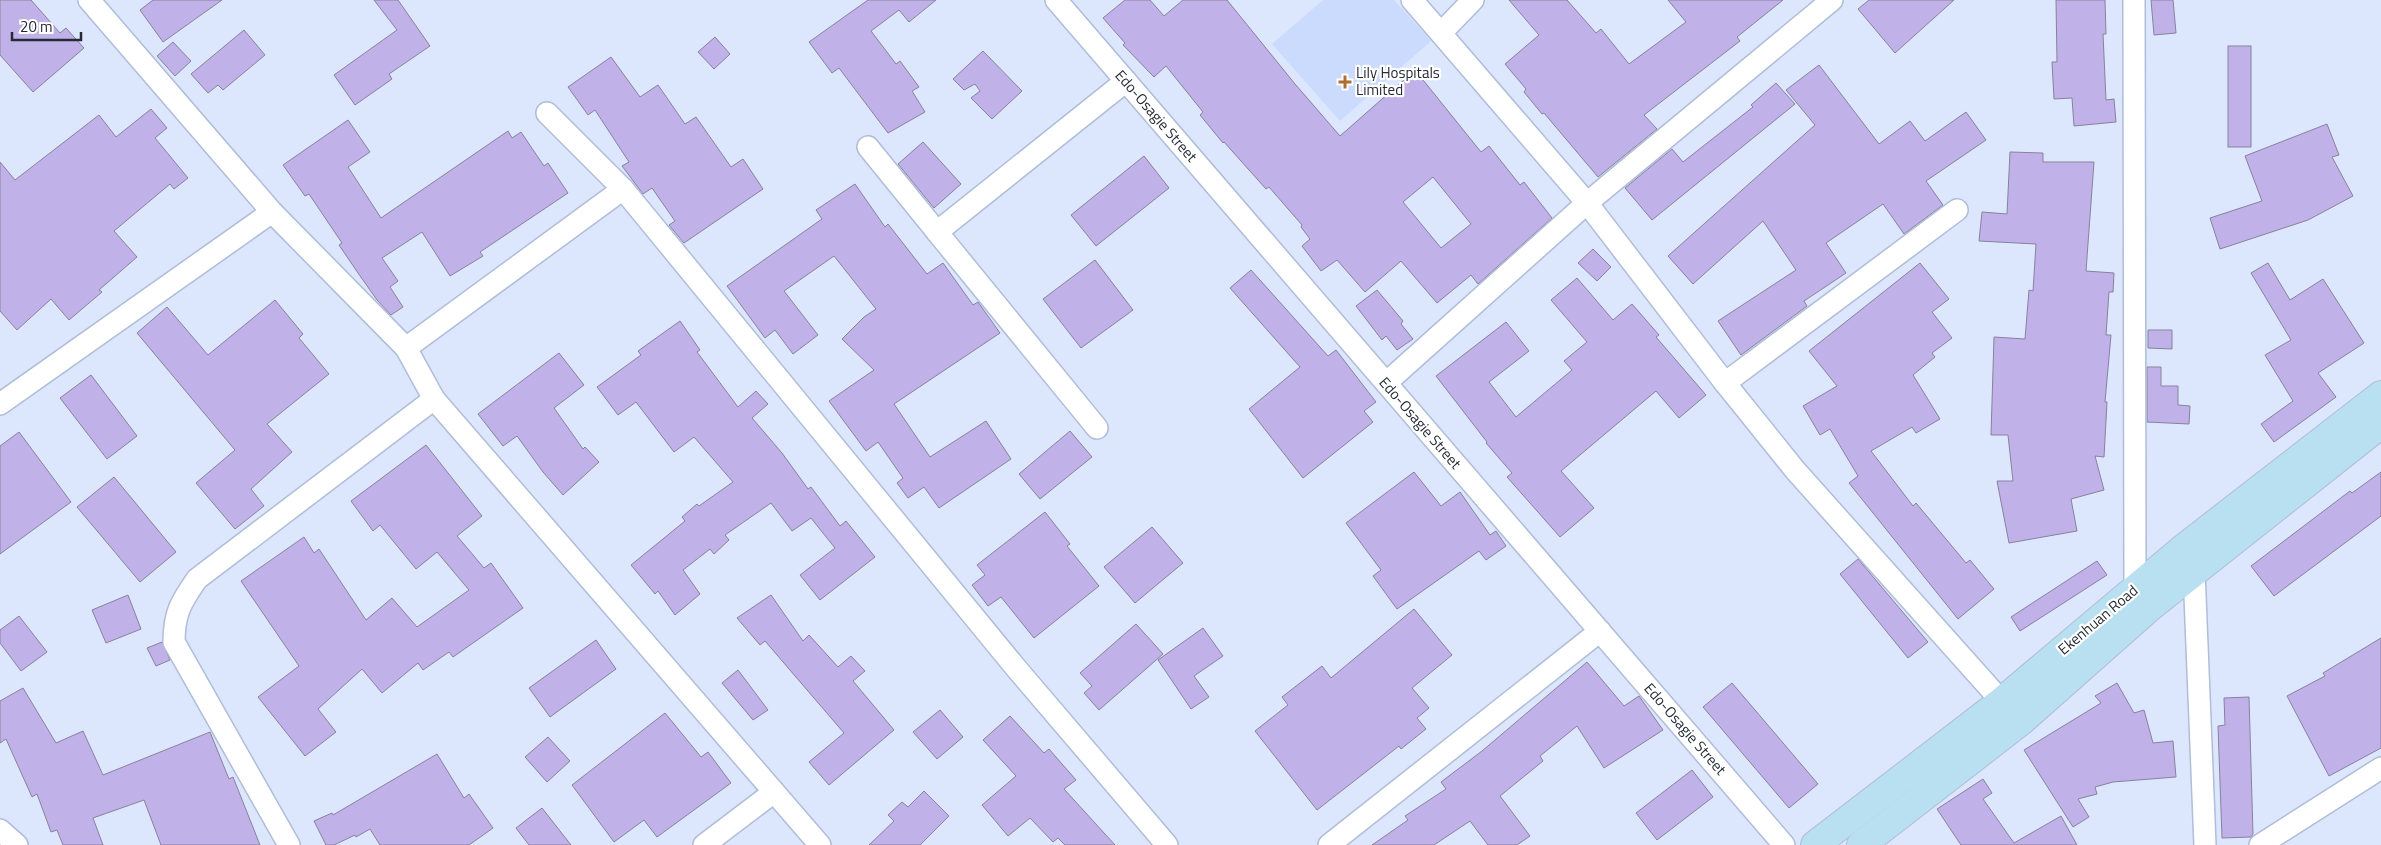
<svg xmlns="http://www.w3.org/2000/svg" width="2381" height="845" font-family="'Titillium Web',sans-serif">
<style>
.built{fill:#cadbfd}
.building{fill:#c0b2e9;stroke:#88819c;fill-rule:evenodd}
.lines{fill:none;stroke-linecap:round;stroke-linejoin:round}
.street-casing{stroke:#b0bdd8;stroke-width:24}
.secondary-casing{stroke:#b0bdd8;stroke-width:30}
.street{stroke:#fff;stroke-width:21}
.secondary{stroke:#b8e0f0;stroke-width:28}
.poi-dot{fill:#ac6f33;stroke:#fff;stroke-width:2}
.labels{text-anchor:middle;stroke-width:4.5;stroke-linejoin:round;paint-order:stroke}
.poi-label{font-size:15px;fill:#252b35;stroke:#fff;text-anchor:start}
.street-label{font-size:15px;fill:#252b35;stroke:#fff}
</style>
<rect width="100%" height="100%" fill="#dce7fe"/>
<path class="built" d="M1323 0H1394L1431 41 1340 121 1272 44Z"/>
<g class="building">
<path d="M0 0H31L60 33 66 28 84 48 33 92 0 55Z"/>
<path d="M153 0H222L163 42 140 10Z"/>
<path d="M374 0H398L430 46 389 74 392 79 355 105 334 75 397 30Z"/>
<path d="M868 0H936L909 22 899 10 871 31 896 64 900 61 919 87 912 91 925 112 888 133 839 68 832 73 809 42Z"/>
<path d="M1125 0H1150L1164 16 1183 0H1227L1295 84 1340 136 1415 70 1481 152 1489 146 1520 185 1524 182 1552 218 1478 284 1471 275 1437 303 1401 261 1365 292 1337 260 1321 271 1302 246 1310 239 1301 227 1302 225 1269 187 1266 189 1224 142 1223 143 1200 115 1203 112 1166 66 1154 77 1123 45 1125 43 1103 18ZM1433 177 1471 224 1441 248 1403 202Z"/>
<path d="M1509 0H1567L1596 33 1601 29 1629 64 1686 22 1668 0H1783L1737 37 1740 41 1644 115 1657 129 1598 177 1544 113 1542 114 1524 92 1526 89 1505 64 1539 35Z"/>
<path d="M1869 0H1954L1895 53 1858 9Z"/>
<path d="M2056 0H2105L2106 34H2103L2106 100 2114 99 2116 122 2074 126 2072 98 2054 99 2052 62H2057Z"/>
<path d="M2151 0H2173L2176 33 2154 35Z"/>
<path d="M244 30 265 55 223 90 218 85 208 93 191 74Z"/>
<path d="M715 37 730 54 714 69 698 52Z"/>
<path d="M173 42 191 61 175 76 157 56Z"/>
<rect x="2228" y="46" width="23" height="101"/>
<path d="M983 51 1022 91 992 119 971 98 980 91 975 84 964 90 953 79Z"/>
<path d="M611 57 640 97 658 85 685 124 696 117 731 167 743 159 763 189 684 243 669 225 675 221 652 188 643 194 622 166 629 162 595 110 588 115 568 87Z"/>
<path d="M1819 65 1879 144 1910 121 1925 141 1966 112 1986 140 1926 181 1943 205 1904 234 1883 204 1826 243 1846 273 1804 301 1807 306 1741 355 1718 321 1796 270 1763 221 1693 284 1668 256 1815 125 1786 90Z"/>
<path d="M1776 83 1795 104 1652 220 1625 188 1672 149 1683 162 1753 107 1751 105Z"/>
<path d="M151 109 167 128 155 138 188 178 174 189 170 184 114 231 137 257 99 290 102 292 69 320 51 299 17 330 0 311V162L15 180 99 115 116 137Z"/>
<path d="M348 120 370 152 348 167 381 218 508 131 512 138 521 132 544 166 548 163 568 193 480 252 483 256 450 276 422 232 382 258 398 281 390 287 403 307 391 315 377 300 358 273 339 245 342 243 309 194 305 196 283 165Z"/>
<path d="M2327 124 2339 155 2332 157 2353 196 2308 220 2220 249 2210 218 2262 201 2245 156Z"/>
<path d="M923 142 961 184 934 208 898 164Z"/>
<path d="M2010 152 2043 153V162H2094L2086 271 2114 273 2113 292H2109L2106 335H2111L2105 402H2107L2104 457 2095 456 2104 490 2071 499 2077 531 2009 543 1997 481H2013L2008 435H1991L1994 337 2025 339 2029 290 2033 291 2036 244 1979 241 1982 212 2007 214Z"/>
<path d="M1144 156 1169 188 1096 246 1071 215Z"/>
<path d="M855 184 885 227 888 224 927 274 943 263 973 305 978 302 1000 333 894 404 930 457 986 421 1011 459 939 508 924 487 908 498 897 483 903 478 878 442 866 451 829 401 874 370 842 339 864 317 876 309 834 256 784 291 818 335 793 354 775 330 765 338 727 286 822 219 816 210Z"/>
<path d="M1593 249 1611 267 1597 281 1578 263Z"/>
<path d="M1095 260 1133 310 1081 348 1043 299Z"/>
<path d="M1920 263 1949 299 1932 312 1952 338 1932 353 1935 357 1913 375 1940 419 1916 433 1912 427 1871 451 1913 506 1916 503 1966 563 1970 560 1994 589 1958 619 1849 483 1858 476 1830 429 1820 435 1803 406 1837 386 1809 351Z"/>
<path d="M2268 263 2290 300 2323 279 2364 343 2318 373 2336 397 2274 442 2261 424 2293 401 2265 355 2291 340 2251 273Z"/>
<path d="M1251 270 1328 356 1336 350 1376 402 1364 411 1373 422 1303 478 1249 409 1300 367 1230 288Z"/>
<path d="M1577 278 1613 320 1632 304 1659 335 1656 337 1706 395 1679 418 1656 391 1561 471 1594 508 1560 537 1507 477 1512 473 1486 443 1487 442 1436 376 1506 322 1529 351 1489 382 1516 417 1572 370 1564 361 1587 342 1551 300Z"/>
<path d="M1377 290 1403 321 1401 324 1413 339 1397 350 1386 336 1382 340 1356 306Z"/>
<path d="M275 300 303 334 299 338 329 374 267 424 292 452 251 489 264 506 235 529 196 483 235 450 137 333 167 307 208 355Z"/>
<path d="M680 321 700 350 697 352 738 407 756 391 768 404 752 418 782 453 808 489 811 487 840 526 846 521 875 557 820 600 800 575 835 548 811 518 792 531 771 503 725 535 729 540 714 554 710 549 683 570 700 594 675 615 658 591 655 594 631 565 685 521 682 517 697 504 699 506 733 482 694 437 674 452 636 402 618 415 597 387 641 355 638 351Z"/>
<path d="M2148 330H2172V349L2148 348Z"/>
<path d="M559 353 584 385 554 408 583 449 585 447 599 462 563 495 543 472 517 436 503 446 478 414Z"/>
<path d="M2147 367H2161V386H2178V405L2190 406 2189 424 2147 422Z"/>
<path d="M91 375 137 436 107 459 60 398Z"/>
<path d="M1070 431 1092 457 1040 499 1019 474Z"/>
<path d="M19 432 71 502 0 554V446Z"/>
<path d="M426 445 482 516 457 536 484 568 491 563 523 608 453 657 449 652 423 670 418 663 382 693 362 669 318 709 336 732 305 756 258 697 299 666 241 581 304 537 314 553 319 549 366 620 392 598 417 627 469 590 437 552 416 569 380 525 373 531 351 501Z"/>
<path d="M1414 472 1441 506 1460 492 1490 535 1496 531 1506 546 1486 560 1479 551 1397 609 1373 576 1381 570 1346 523Z"/>
<path d="M2381 472V516L2274 596 2251 566 2350 491 2352 493Z"/>
<path d="M114 477 176 552 140 582 77 507Z"/>
<path d="M1045 512 1070 544 1067 546 1099 586 1034 638 1001 597 988 606 972 585 985 575 977 565Z"/>
<path d="M1152 527 1183 563 1135 603 1104 567Z"/>
<path d="M1858 559 1928 642 1908 658 1840 574Z"/>
<path d="M2097 561 2107 575 2020 631 2011 617Z"/>
<path d="M128 595 141 629 106 643 92 610Z"/>
<path d="M771 595 803 641 809 635 838 667 851 656 865 671 853 681 894 730 829 785 809 762 844 733 765 641 760 645 737 618Z"/>
<path d="M1414 609 1452 655 1412 688 1429 708 1417 718 1426 729 1401 749 1399 746 1317 810 1255 731 1288 705 1282 697 1322 666 1331 678Z"/>
<path d="M19 616 47 652 21 671 0 643V630Z"/>
<path d="M1136 624 1163 654 1099 710 1084 693 1092 686 1080 673Z"/>
<path d="M1203 628 1223 656 1194 676 1209 697 1191 709 1158 660Z"/>
<path d="M2381 638V748L2329 776 2287 696 2325 676 2323 673Z"/>
<path d="M596 640 616 669 550 717 529 688Z"/>
<path d="M162 642 170 660 156 666 147 648Z"/>
<path d="M1587 662 1624 706 1639 696 1663 730 1604 768 1577 726 1540 756 1543 761 1500 796 1530 836 1517 845H1488L1470 821 1434 845H1372L1408 820 1405 816 1446 789 1441 782 1482 751Z"/>
<path d="M738 670 768 710 753 720 722 683Z"/>
<path d="M1732 683 1818 784 1789 808 1703 707Z"/>
<path d="M2117 683 2134 713 2144 710 2153 743 2173 741 2176 777 2113 782 2095 787 2097 794 2078 799 2089 817 2073 827 2024 750 2101 703 2095 696Z"/>
<path d="M23 688 56 743 83 731 103 775 210 732 229 779 233 777 260 845H161L144 800 93 818 103 845H63L57 830 51 832 37 794 32 797 6 739 0 743V701Z"/>
<path d="M2249 697 2253 834 2251 837 2222 838 2218 726 2225 725 2224 698Z"/>
<path d="M940 710 963 737 937 759 913 732Z"/>
<path d="M665 713 701 757 708 752 731 783 657 837 644 820 614 842 572 785Z"/>
<path d="M1010 716 1044 753 1049 749 1076 780 1064 789 1115 845H1065L1058 838 1053 842 1030 818 1008 836 982 805 1016 776 983 740Z"/>
<path d="M548 737 570 761 547 782 525 757Z"/>
<path d="M437 754 464 798 469 794 493 828 469 845H380L370 829 356 837 355 835 334 845H326L314 821 332 813 333 815Z"/>
<path d="M1692 770 1713 797 1657 840 1636 813Z"/>
<path d="M1983 779 1992 793 1983 799 2014 843 2061 816 2077 845H1961L1937 809Z"/>
<path d="M924 791 949 816 920 845H869L894 821 888 815 902 802 908 807Z"/>
<path d="M542 808 571 845H529L516 828Z"/>
</g>
<g class="lines">
<g class="street-casing">
<g id="street">
<path d="M89 0 272 212 406 348 434 399 820 845"/>
<path d="M1056 0 1784 845"/>
<path d="M1412 0 1587 203 1725 383 1795 470 2012 713"/>
<path d="M2134 0 2135 588"/>
<path d="M1441 33 1473 0"/>
<path d="M547 113 623 189"/>
<path d="M868 147 937 232 1126 81"/>
<path d="M937 232 1097 428"/>
<path d="M406 348 623 189 1016 668 1167 845"/>
<path d="M1386 383 1587 203 1832 0"/>
<path d="M1725 383 1957 210"/>
<path d="M0 404 272 212"/>
<path d="M2194 571 2205 845"/>
<path d="M0 830 17 845"/>
<path d="M289 845 174 642C174 613 181 602 197 579L434 399"/>
<path d="M704 845 774 792"/>
<path d="M1329 845 1600 631"/>
<path d="M2260 845 2381 768"/>
</g>
</g>
<g class="secondary-casing">
<g id="secondary">
<path d="M1815 845 2001 702 2185 547 2381 395"/>
<path d="M1861 845 2020 722 2150 607 2381 424"/>
</g>
</g>
<use href="#street" class="street"/>
<use href="#secondary" class="secondary"/>
</g>
<path class="poi-dot" d="M1342.5 74.5h5v5h5v5h-5v5h-5v-5h-5v-5h5z"/>
<g class="labels">
<g class="poi-label">
<text x="1356" y="78">Lily Hospitals<tspan x="1356" dy="17">Limited</tspan></text>
</g>
<g class="street-label">
<text transform="translate(1156 116) rotate(49)" y="5">Edo-Osagie Street</text>
<text transform="translate(1420 423) rotate(49)" y="5">Edo-Osagie Street</text>
<text transform="translate(2098 620) rotate(-40)" y="5">Ekenhuan Road</text>
<text transform="translate(1685 729) rotate(49)" y="5">Edo-Osagie Street</text>
</g>
</g>
<path d="M12 32v8h69v-8" fill="none" stroke="#252b35" stroke-width="2.5"/>
<text x="20" y="32" font-size="15" fill="#252b35" stroke="#ffffff" stroke-width="4" paint-order="stroke">20 m</text>
</svg>
